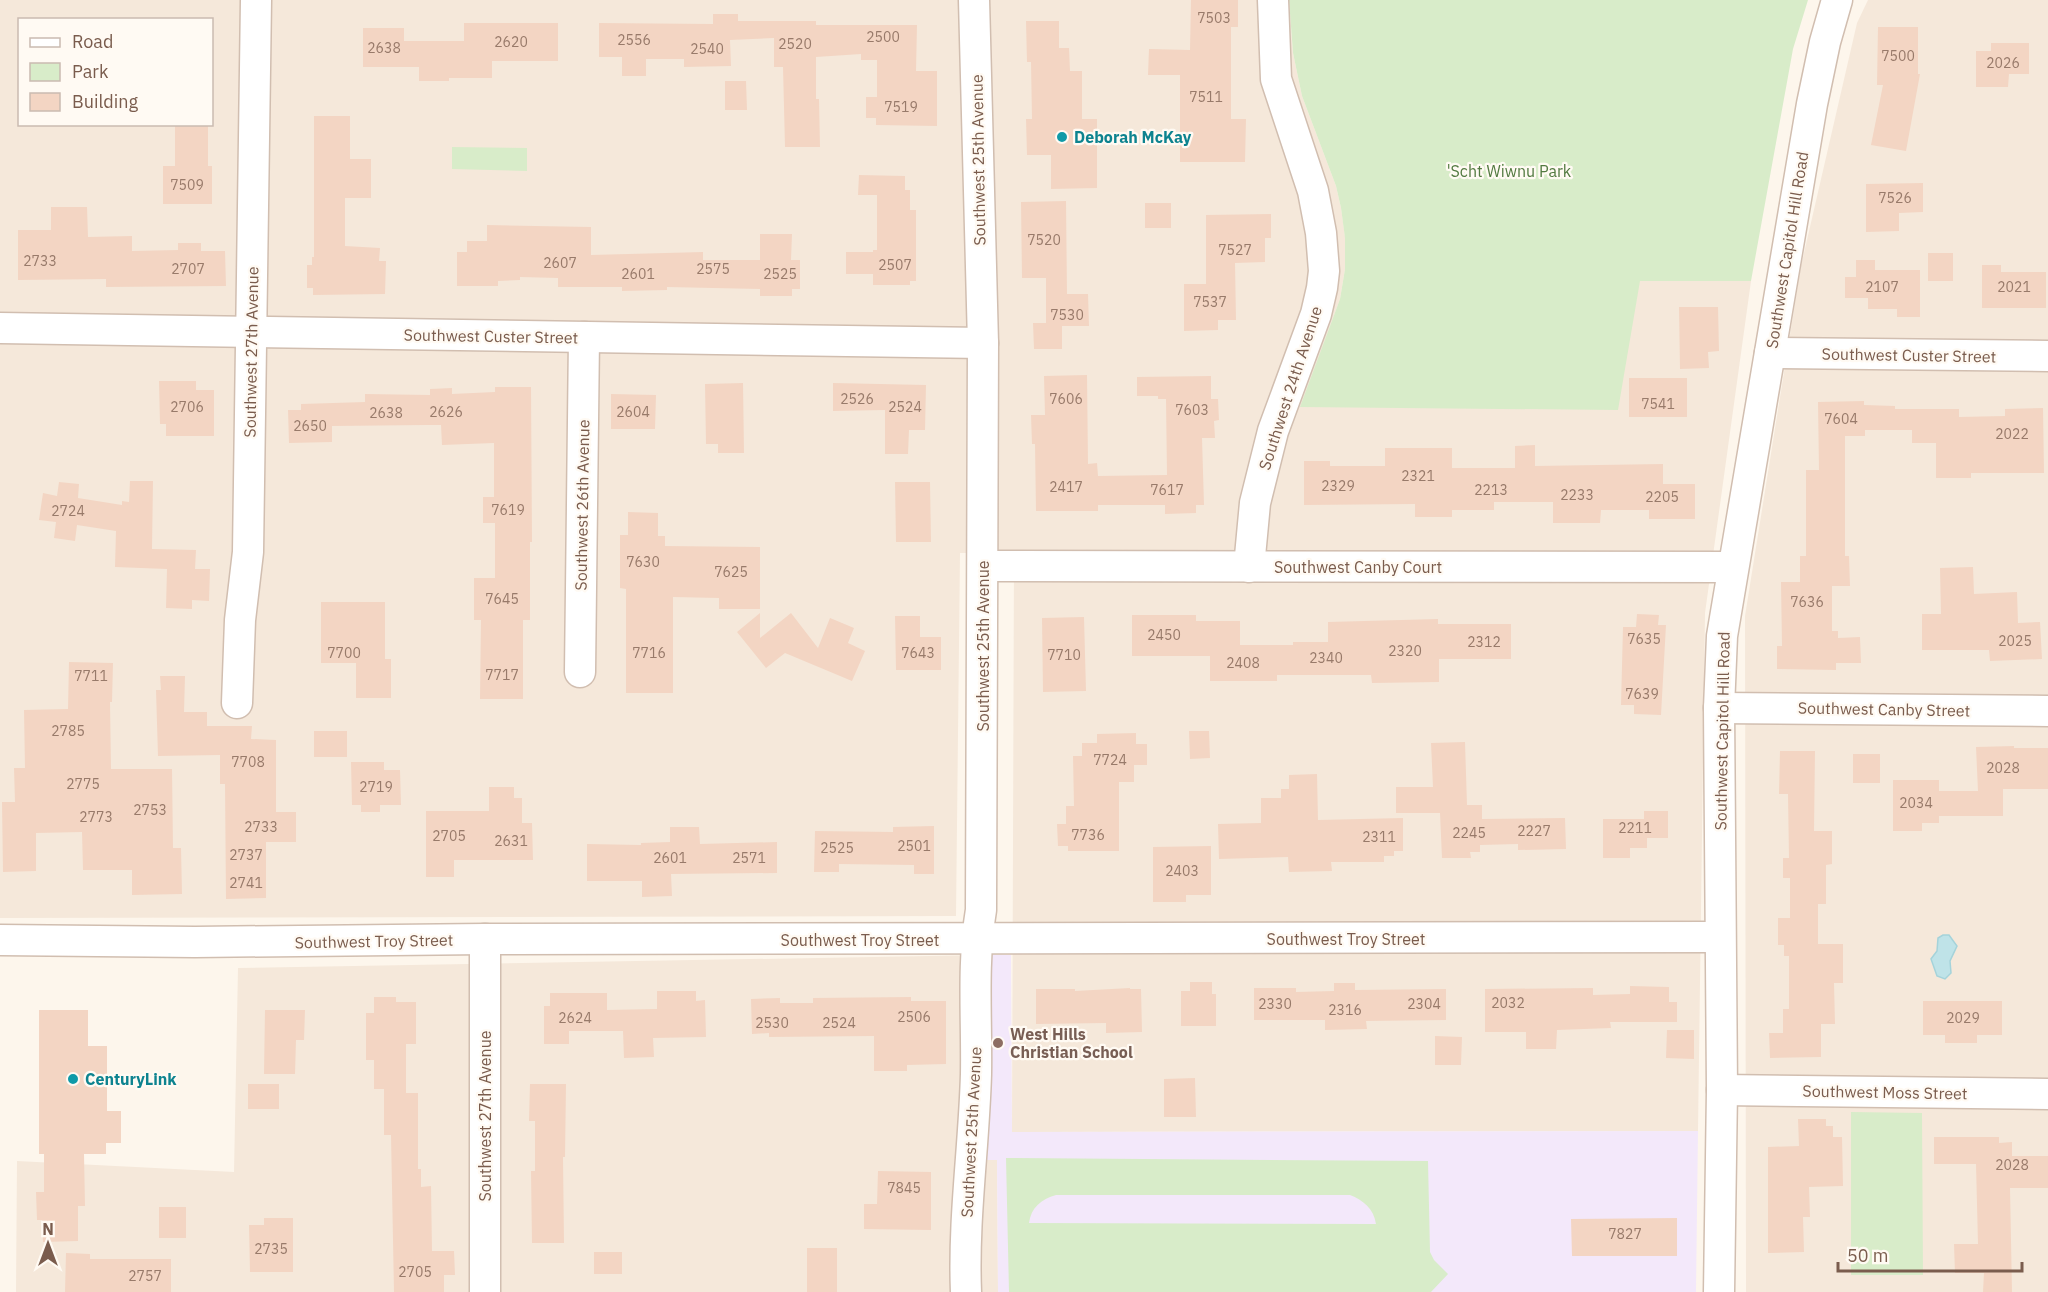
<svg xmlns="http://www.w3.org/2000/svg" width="2048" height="1292" font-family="'IBM Plex Sans',sans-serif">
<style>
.residential{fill:#f5e8da;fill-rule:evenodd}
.education{fill:#f3e8fa}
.green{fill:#d8ecc9;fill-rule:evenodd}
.water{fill:#bfe3e8;stroke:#a5d3da;stroke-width:1.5}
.building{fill:#f3d5c3}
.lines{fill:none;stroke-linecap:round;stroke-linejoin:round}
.minor-casing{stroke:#d1beb0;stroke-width:33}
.minor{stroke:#fff;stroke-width:30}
.culture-dot{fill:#0f9aa8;stroke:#fffaf3;stroke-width:2}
.education-dot{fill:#8d6e63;stroke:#fffaf3;stroke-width:2}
.labels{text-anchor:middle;stroke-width:4.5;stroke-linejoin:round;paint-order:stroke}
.number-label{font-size:14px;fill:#987a6a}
.culture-label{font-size:16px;font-weight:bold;fill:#0d838f;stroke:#fffaf3;text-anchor:start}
.street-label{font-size:16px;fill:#7a5c4d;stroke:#fffaf3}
.park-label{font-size:16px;fill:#537a41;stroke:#fffaf3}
.education-label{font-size:16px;font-weight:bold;fill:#785e54;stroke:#fffaf3;text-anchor:start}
</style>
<rect width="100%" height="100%" fill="#fdf6ec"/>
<g class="residential">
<path d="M0 0H1289L1293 53 1302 96 1336 186 1341 208 1345 237V269L1340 299 1301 407 1640 281H1751L1705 613 1698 1131 1012 1132 1014 553H960L956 916 0 918ZM20 20H212V124H20Z"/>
<path d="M1868 0H2048V1292H1746L1745 616 1801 266 1857 23Z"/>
<path d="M986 955 985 1160H997L998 1292H16L17 1161 234 1172 238 968Z"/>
</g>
<path class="education" d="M986 955H1011L1012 1132 1698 1131 1696 1292H998L997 1160H984Z"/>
<g class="green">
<path d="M1289 0H1808L1793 49 1751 281H1640L1618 410 1300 407 1340 299 1345 269V238L1341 208 1336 186 1302 96 1293 53Z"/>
<path d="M452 147 527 148V171L452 169Z"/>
<path d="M1851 1112 1922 1113 1923 1275H1851Z"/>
<path d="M1006 1158 1428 1161 1430 1252 1434 1260 1448 1274 1431 1292H1009ZM1056 1195H1350C1363 1200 1374 1209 1376 1224L1029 1223C1031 1208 1041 1199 1056 1195Z"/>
</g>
<path class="water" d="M1943 935H1949L1957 946 1950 961 1951 973 1945 979 1937 976 1931 959 1937 951 1938 938Z"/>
<g class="building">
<path d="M1191 0H1238V27H1231V119H1246L1245 162H1180V75H1148L1149 49 1190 50Z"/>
<path d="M713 14H738V21H816V25H917L916 71H937V126L876 125V118H866V97H877V60H861V54L816 57V99H819L820 147H785L783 67H774V38L730 40 731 66 684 67V59H646V76H622V57H599V23L713 24Z"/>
<path d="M1026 21H1059V48H1069L1070 71H1082V119H1097V188L1051 189V155H1027L1026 119H1032L1031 62H1027Z"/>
<path d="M464 23H558V61H492V78H449V81H419V67H363V28H404V41H464Z"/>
<path d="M1878 27H1918V74H1920L1906 151 1871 145 1883 85H1877Z"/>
<path d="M1991 43H2029V74H2009L2008 87H1976V51H1991Z"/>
<path d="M725 81H746L747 110H725Z"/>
<path d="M314 116H350V159H371V198H345V246L380 248 379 261H386L385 294 313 295V288H307V265H312V257H314Z"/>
<path d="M175 124H208V166H212V204H163V166H175Z"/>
<path d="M859 175 905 176V190H910V210H916V281H910V285H873V274H846V252H873V250H877V195H858Z"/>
<path d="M1923 183V212L1899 213V231L1866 232V184Z"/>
<path d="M1066 201 1067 294H1088L1089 326H1062V349H1034L1033 323H1046V278H1022L1021 202Z"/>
<rect x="1145" y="203" width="26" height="25"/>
<path d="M51 207H87L88 237 132 236V251L178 250V243H201V251H225L226 286 106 287V279L18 280V230H51Z"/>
<path d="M1271 214V238H1265V262L1235 263 1236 320H1218V330L1184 331V284H1206V215Z"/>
<path d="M487 225 591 227V255L703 252V260H760V234H792L791 260H800V289H792V296H760V289L667 287V290L622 291V287H558V278L520 277V280L498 281V286H457V252H467V241H487Z"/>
<rect x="1928" y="253" width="25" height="28"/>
<path d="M1856 260H1875V270H1920V317H1897V309H1868V298H1845V277H1856Z"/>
<path d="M1982 265H2001V272H2046V308H1982Z"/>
<path d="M1679 307H1718L1719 351 1708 352 1709 368 1680 369Z"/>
<path d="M1087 375 1088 464 1097 463 1098 476 1167 475 1166 399H1158V396H1137V377L1211 376V399H1218L1219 420 1214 421 1215 438H1202L1204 505H1196V513L1165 514V505H1098V511H1036L1035 444H1032L1031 415H1045L1044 376Z"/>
<rect x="1629" y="378" width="58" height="39"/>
<path d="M159 381H196V390H214V436H166V424H160Z"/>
<path d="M743 383 744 453H718V444H706L705 384Z"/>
<path d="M833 383 926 385 925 430H909L908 454H885V410L833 411Z"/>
<path d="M495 387H531L532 542H530V620H523V699H480L481 620H474V578H495V523H483V497H494V443L442 445 441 425H426L332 426V442L289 443 288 410H301V404L365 402V394L430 395V389L452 388V394L495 392Z"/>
<path d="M611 394 656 395 655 429H611Z"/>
<path d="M1864 401V405L1895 406V409H1959V417L2005 416V409L2043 408 2044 473H1971V478H1936V443H1912V430H1865V436H1845V556H1849L1850 586H1832V631H1838V638L1860 637 1861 663H1836V670L1777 669V646H1782L1781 582H1800V556H1806V470H1819L1818 402Z"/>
<path d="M1535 445V466L1663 464V484H1695V519H1649V510H1601L1600 523H1553V502H1494V510H1452V517H1415V504L1304 505V461H1330V466H1385V448H1452V468H1515V446Z"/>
<path d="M130 481H153L152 549 196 550 195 569H210L209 601 192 600V609L166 608 167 569 115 567 116 531 77 525 75 541 54 538 56 522 39 520 43 493 57 496 59 482 79 484 78 498 122 505V501L129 502Z"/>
<path d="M895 482H930L931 542H896Z"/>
<path d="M628 512 658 513V536H665V546L760 547V609H719V598L673 597V693H626V589L620 588V535H628Z"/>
<path d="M1973 567 1974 594 2017 592 2018 623 2040 622 2042 659 1990 661 1989 650H1922V614H1941L1940 568Z"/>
<path d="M321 602H385V659H391V698H356V663H321Z"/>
<path d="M760 613V638L791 613 818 648 830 618 854 628 848 643 865 651 852 681 785 653 766 668 737 632Z"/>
<path d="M1637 614 1659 615 1658 625H1666L1661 715 1634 714V705H1621L1623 627H1636Z"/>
<path d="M1132 615H1196V621H1240V645H1293V642H1328V622L1438 619V624H1511V659H1439V682L1372 683 1371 675H1277V681H1210V656H1132Z"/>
<path d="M895 616H920V637H941V670H896Z"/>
<path d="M1084 617 1086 691 1043 692 1042 618Z"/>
<path d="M69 662 113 663 112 702H110L111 769H172L173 848H181L182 894 132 895V870H83L82 832 36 833V871L3 872 2 802H15L14 768H25L24 710 68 709Z"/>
<path d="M160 676H185L184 712H207V726H252L251 739 276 740V812H296V842H266V898L226 899 225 784H220V755L158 756 156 690H161Z"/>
<rect x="314" y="731" width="33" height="26"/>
<path d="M1189 731H1209L1210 758 1190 759Z"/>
<path d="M1136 733V744H1147V765H1134V782H1119V851H1068V846H1058L1057 824H1066V806H1074L1073 756H1082V743H1097V734Z"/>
<path d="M1465 742 1467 805H1482V819L1565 818 1566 849 1518 850V844L1480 845V852H1470L1471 858H1442L1440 813H1396V787H1433L1431 743Z"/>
<path d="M2014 746V748H2048V789H2003V816H1939V823H1922V831H1893V780H1939V791H1978L1976 747Z"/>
<path d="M1780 751H1815L1814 831H1832V864L1826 865V904H1818V944H1843V983H1834L1835 1024H1821V1057L1770 1058 1769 1033H1783V1009H1789V956H1784V945H1778V918H1790V878H1783V858H1789L1788 794H1779Z"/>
<rect x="1853" y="754" width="27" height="29"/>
<path d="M351 762H384V770H400L401 805H380V812H361V805H352Z"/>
<path d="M1317 774 1318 820 1403 818V851H1394V856H1384V862H1331L1332 871 1289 872 1288 857 1219 859 1218 824 1261 823V798H1281V789H1289V775Z"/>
<path d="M489 787H514V798H522V823H532L533 860H454V877H426V811H489Z"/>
<path d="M1644 811H1668V838H1647V848H1630V858H1603V819H1644Z"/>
<path d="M934 826V874H914V865L839 864V872H814L815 831 893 832V827Z"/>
<path d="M670 827H699L700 844 777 842V873L671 874 672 896 642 897V881H587V844L641 845V843L670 842Z"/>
<path d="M1211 846V895H1186V902H1153V847Z"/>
<path d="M1190 982H1212V994H1216V1026H1181V991H1190Z"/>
<path d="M1334 983H1355V990L1446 989V1020L1366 1021 1367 1029 1325 1030V1020H1254V988H1296V992L1334 991Z"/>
<path d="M1630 986 1669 987V1002H1677V1022H1610L1611 1028 1557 1030 1556 1049H1526V1032H1485V989L1593 988V995L1630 994Z"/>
<path d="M1130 988V989H1141L1142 1032 1106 1033V1023L1036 1024V989H1075V991Z"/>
<path d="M657 991H696V1001L705 1000 706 1037 653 1038 654 1057 624 1058 623 1031H569V1044H544V1006H550V993H607V1010L657 1009Z"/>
<path d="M374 997H396V1002H416V1044H406V1093H418V1169H421V1187L431 1186 432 1251H454L455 1275H444V1292H394L391 1135H384V1089H374V1060H366V1013H374Z"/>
<path d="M911 997V1001H946V1064L907 1065V1071H874V1036L769 1037V1033L752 1034 751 999 780 998V1003H813V998Z"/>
<path d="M1923 1001H2002V1035H1977V1043H1945V1035H1923Z"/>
<path d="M39 1010H88V1046H107V1111H121V1143H106V1154H84L85 1206H78V1241L43 1242 42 1220H37L36 1192H44V1154H39Z"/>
<path d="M265 1010H305L304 1040H296L295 1074H264Z"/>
<path d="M1667 1030H1694V1059L1666 1058Z"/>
<path d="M1435 1036 1462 1037 1461 1065H1435Z"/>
<path d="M1195 1078 1196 1117H1164V1079Z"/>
<rect x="248" y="1084" width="31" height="25"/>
<path d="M530 1084H566L565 1157H563L564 1243H532L531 1171H535V1121H529Z"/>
<path d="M1798 1119H1826V1126H1833V1137H1842L1843 1186 1809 1187 1810 1217H1803L1804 1252 1768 1253V1147L1799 1146Z"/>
<path d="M1934 1137H1999V1143L2012 1142V1156H2048V1188H2010L2012 1292H1983L1984 1273H1955L1954 1244H1978L1976 1164H1934Z"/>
<path d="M878 1171 931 1172V1230L864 1229V1204H877Z"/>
<rect x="159" y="1207" width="27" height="31"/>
<path d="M264 1218H293V1272H250L249 1225H264Z"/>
<path d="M1677 1218V1256H1572L1571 1219Z"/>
<rect x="807" y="1248" width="30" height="44"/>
<rect x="594" y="1252" width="28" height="22"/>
<path d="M66 1253 90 1254V1259H171V1292H65Z"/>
</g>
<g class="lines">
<g class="minor-casing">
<g id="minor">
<path d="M0 328 983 343"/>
<path d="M1770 353 2048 356"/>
<path d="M984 566 1733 567"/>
<path d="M1249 567 1255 503 1273 431 1316 314 1322 288 1324 271 1321 233 1313 191 1276 79 1273 0"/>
<path d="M580 672 584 337"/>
<path d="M237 703 240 620 248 552 256 0"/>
<path d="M1719 708 2048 711"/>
<path d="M0 940 195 942 485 939 1720 937"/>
<path d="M1722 1090 2048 1094"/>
<path d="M485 1292V939"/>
<path d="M966 1292C963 1219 974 1147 976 1074 977 1019 972 964 981 910L983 343 974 0"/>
<path d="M1719 1292 1722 1090 1719 708 1722 636 1812 104 1825 42 1837 0"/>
</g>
</g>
<use href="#minor" class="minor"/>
</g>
<g class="culture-dot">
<circle cx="1062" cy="137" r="6"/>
<circle cx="73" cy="1079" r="6"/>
</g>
<circle class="education-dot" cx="998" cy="1043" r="6"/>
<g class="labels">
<g class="number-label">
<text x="1214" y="23">7503</text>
<text x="883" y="42">2500</text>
<text x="634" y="45">2556</text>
<text x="511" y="47">2620</text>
<text x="795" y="49">2520</text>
<text x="384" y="53">2638</text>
<text x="707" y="54">2540</text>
<text x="1898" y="61">7500</text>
<text x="2003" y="68">2026</text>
<text x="1206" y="102">7511</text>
<text x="901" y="112">7519</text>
<text x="187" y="190">7509</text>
<text x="1895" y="203">7526</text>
<text x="1044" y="245">7520</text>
<text x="1235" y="255">7527</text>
<text x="40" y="266">2733</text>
<text x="560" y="268">2607</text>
<text x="895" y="270">2507</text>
<text x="188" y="274">2707</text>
<text x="713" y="274">2575</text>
<text x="638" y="279">2601</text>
<text x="780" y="279">2525</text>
<text x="1882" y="292">2107</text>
<text x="2014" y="292">2021</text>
<text x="1210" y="307">7537</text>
<text x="1067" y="320">7530</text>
<text x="857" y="404">2526</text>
<text x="1066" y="404">7606</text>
<text x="1658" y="409">7541</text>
<text x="187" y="412">2706</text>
<text x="905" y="412">2524</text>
<text x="1192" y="415">7603</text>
<text x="446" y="417">2626</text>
<text x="633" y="417">2604</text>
<text x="386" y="418">2638</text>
<text x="1841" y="424">7604</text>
<text x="310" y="431">2650</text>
<text x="2012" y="439">2022</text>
<text x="1418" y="481">2321</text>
<text x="1338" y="491">2329</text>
<text x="1066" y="492">2417</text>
<text x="1167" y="495">7617</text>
<text x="1491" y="495">2213</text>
<text x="1577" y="500">2233</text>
<text x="1662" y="502">2205</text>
<text x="508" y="515">7619</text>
<text x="68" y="516">2724</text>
<text x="643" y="567">7630</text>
<text x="731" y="577">7625</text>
<text x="502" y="604">7645</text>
<text x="1807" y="607">7636</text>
<text x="1164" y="640">2450</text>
<text x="1644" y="644">7635</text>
<text x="2015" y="646">2025</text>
<text x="1484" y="647">2312</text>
<text x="1405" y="656">2320</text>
<text x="344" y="658">7700</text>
<text x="649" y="658">7716</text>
<text x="918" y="658">7643</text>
<text x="1064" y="660">7710</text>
<text x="1326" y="663">2340</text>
<text x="1243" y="668">2408</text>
<text x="502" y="680">7717</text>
<text x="91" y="681">7711</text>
<text x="1642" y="699">7639</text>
<text x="68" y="736">2785</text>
<text x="1110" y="765">7724</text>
<text x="248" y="767">7708</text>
<text x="2003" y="773">2028</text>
<text x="83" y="789">2775</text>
<text x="376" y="792">2719</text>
<text x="1916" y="808">2034</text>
<text x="150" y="815">2753</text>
<text x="96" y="822">2773</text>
<text x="261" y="832">2733</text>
<text x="1635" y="833">2211</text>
<text x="1534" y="836">2227</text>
<text x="1469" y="838">2245</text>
<text x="1088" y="840">7736</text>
<text x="449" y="841">2705</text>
<text x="1379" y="842">2311</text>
<text x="511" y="846">2631</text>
<text x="914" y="851">2501</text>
<text x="837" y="853">2525</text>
<text x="246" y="860">2737</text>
<text x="670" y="863">2601</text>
<text x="749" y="863">2571</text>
<text x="1182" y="876">2403</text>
<text x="246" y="888">2741</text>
<text x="1508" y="1008">2032</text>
<text x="1275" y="1009">2330</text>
<text x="1424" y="1009">2304</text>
<text x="1345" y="1015">2316</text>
<text x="914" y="1022">2506</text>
<text x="575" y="1023">2624</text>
<text x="1963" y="1023">2029</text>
<text x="772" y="1028">2530</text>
<text x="839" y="1028">2524</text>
<text x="2012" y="1170">2028</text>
<text x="904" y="1193">7845</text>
<text x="1625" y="1239">7827</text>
<text x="271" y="1254">2735</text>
<text x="415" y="1277">2705</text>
<text x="145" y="1281">2757</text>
</g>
<g class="culture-label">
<text x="1074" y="143">Deborah McKay</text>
<text x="85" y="1085">CenturyLink</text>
</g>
<g class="street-label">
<text transform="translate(978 160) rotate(-91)" y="6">Southwest 25th Avenue</text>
<text transform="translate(1787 250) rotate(-81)" y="6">Southwest Capitol Hill Road</text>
<text transform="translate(491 336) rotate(1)" y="6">Southwest Custer Street</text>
<text transform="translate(251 352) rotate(-89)" y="6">Southwest 27th Avenue</text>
<text transform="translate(1909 355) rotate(1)" y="6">Southwest Custer Street</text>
<text transform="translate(1290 388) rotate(-72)" y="6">Southwest 24th Avenue</text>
<text transform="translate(582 505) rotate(-89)" y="6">Southwest 26th Avenue</text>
<text x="1358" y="573">Southwest Canby Court</text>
<text transform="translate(983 646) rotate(-90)" y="6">Southwest 25th Avenue</text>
<text transform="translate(1884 709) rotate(1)" y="6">Southwest Canby Street</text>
<text transform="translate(1722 731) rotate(-89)" y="6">Southwest Capitol Hill Road</text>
<text x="1346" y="945">Southwest Troy Street</text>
<text x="860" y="946">Southwest Troy Street</text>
<text transform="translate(374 941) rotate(-1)" y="6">Southwest Troy Street</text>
<text transform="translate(1885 1092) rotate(1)" y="6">Southwest Moss Street</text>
<text transform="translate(485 1116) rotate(-90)" y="6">Southwest 27th Avenue</text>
<text transform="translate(971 1132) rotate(-87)" y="6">Southwest 25th Avenue</text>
</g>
<g class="park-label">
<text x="1509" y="177">'Scht Wiwnu Park</text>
</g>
<g class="education-label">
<text x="1010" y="1040">West Hills<tspan x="1010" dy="18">Christian School</tspan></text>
</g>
</g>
<rect x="18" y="18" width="195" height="108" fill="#fffaf3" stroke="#cabbb1" stroke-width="1.5"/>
<rect x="30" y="38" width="30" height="9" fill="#ffffff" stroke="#cabbb1" stroke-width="1.5"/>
<text x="72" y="48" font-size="18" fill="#7a5c4d">Road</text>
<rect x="30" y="63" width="30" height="18" fill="#d8ecc9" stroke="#cabbb1" stroke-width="1.5"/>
<text x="72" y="78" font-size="18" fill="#7a5c4d">Park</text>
<rect x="30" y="93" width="30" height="18" fill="#f3d5c3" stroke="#cabbb1" stroke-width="1.5"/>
<text x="72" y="108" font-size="18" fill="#7a5c4d">Building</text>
<g transform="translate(48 1244)" stroke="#fffaf3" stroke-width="4.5" paint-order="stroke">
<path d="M0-4.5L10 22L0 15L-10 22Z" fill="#7a5c4d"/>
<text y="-9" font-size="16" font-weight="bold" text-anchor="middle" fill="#7a5c4d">N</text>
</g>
<path d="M1838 1262v9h184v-9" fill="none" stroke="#7a5c4d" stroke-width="3"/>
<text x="1847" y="1262" font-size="18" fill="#7a5c4d" stroke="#fffaf3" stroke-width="4.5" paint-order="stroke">50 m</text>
</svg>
